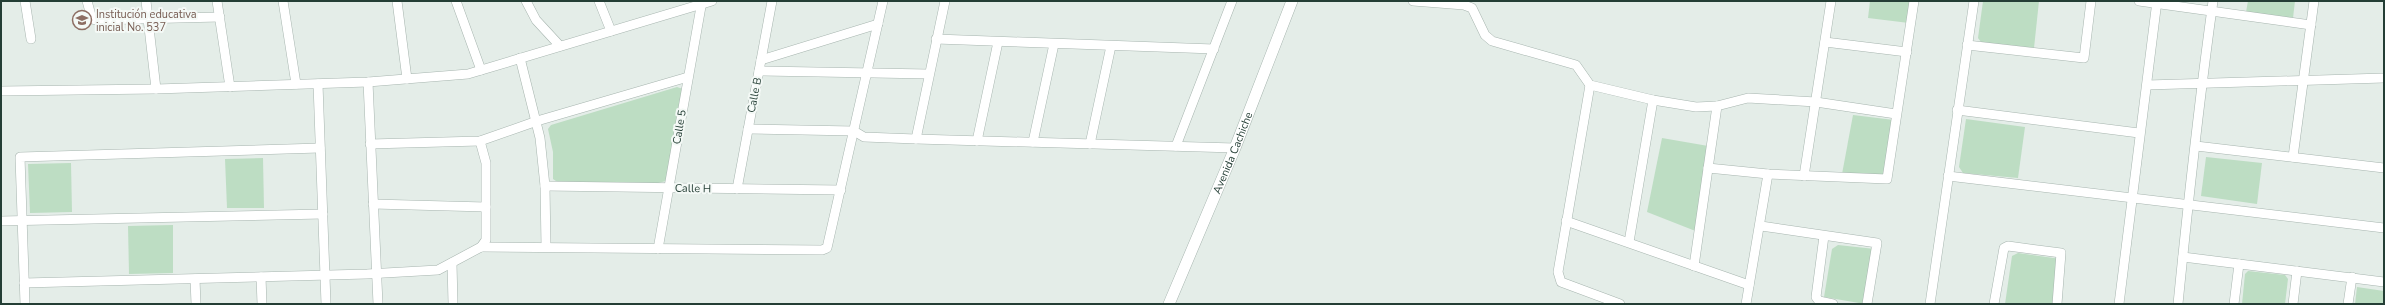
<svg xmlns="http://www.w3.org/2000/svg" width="2385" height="305" font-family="'Nunito Sans',sans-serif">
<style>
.green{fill:#bdddc3}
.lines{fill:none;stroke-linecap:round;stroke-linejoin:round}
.minor-casing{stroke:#a7b5af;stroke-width:10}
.tertiary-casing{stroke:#a7b5af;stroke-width:12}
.minor{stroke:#fff;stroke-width:9}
.tertiary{stroke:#fff;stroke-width:11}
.labels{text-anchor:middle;stroke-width:4;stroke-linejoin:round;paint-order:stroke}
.education-label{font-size:11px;fill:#785e54;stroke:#f4f9f6;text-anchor:start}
.street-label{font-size:11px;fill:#243e35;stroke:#f4f9f6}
</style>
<rect width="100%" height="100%" fill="#e4ede8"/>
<g class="green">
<path d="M1870 1H1913L1909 23 1868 18Z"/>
<path d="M1983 1H2039L2034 48 1981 42 1978 38Z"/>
<path d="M2248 1H2295L2293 18 2246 12Z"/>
<path d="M677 87 683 89 666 181 658 183H559L553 179V152L548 129 551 125Z"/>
<path d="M1853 115 1894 120 1886 177 1842 174Z"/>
<path d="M1966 119 2025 127 2018 178 1963 173 1959 167Z"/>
<path d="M1662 138 1714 147 1698 232 1647 212Z"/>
<path d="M2206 157 2262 163 2257 204 2201 196Z"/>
<path d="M263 158 264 208H227L225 159Z"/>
<path d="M71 163 72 212 30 213 28 164Z"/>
<path d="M173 225V273L129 274 128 226Z"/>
<path d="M1838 245 1875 249 1865 304 1824 297 1832 249Z"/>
<path d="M2018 253 2061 259 2056 304H2005L2012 256Z"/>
<path d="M2248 271 2285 275 2288 279 2285 304H2242L2245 274Z"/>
<path d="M2357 287 2384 291V304H2355Z"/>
</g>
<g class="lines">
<g class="minor-casing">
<g id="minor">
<path d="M25 1 31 39"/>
<path d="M87 1 92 19 97 20 220 17"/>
<path d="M146 1 156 89"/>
<path d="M217 1 230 87"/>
<path d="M283 1 296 84"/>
<path d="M397 1 407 79"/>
<path d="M456 1 481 70"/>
<path d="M526 1 536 20 560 46"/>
<path d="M599 1 611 31"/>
<path d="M1413 1 1464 5 1472 8 1485 35 1492 41 1576 65 1590 85 1653 100 1696 107 1717 106 1748 98 1816 102 1896 114"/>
<path d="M2139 1 2311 25"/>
<path d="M936 39 1214 49"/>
<path d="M1825 42 1907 52"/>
<path d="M1967 45 2084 58 2091 1"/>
<path d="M520 58 540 138 545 186 546 247"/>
<path d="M761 60 878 24"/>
<path d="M759 71 929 74"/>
<path d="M368 82 378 304"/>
<path d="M318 84 326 304"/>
<path d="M1590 85 1558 272 1561 282 1620 304"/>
<path d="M2147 85 2384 78"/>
<path d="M1 91 156 89 368 82 468 74 712 1"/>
<path d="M1957 110 2139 133"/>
<path d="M748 129 854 131 864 137 916 139 1235 148"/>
<path d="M916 139 945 1"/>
<path d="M977 141 998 42"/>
<path d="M1033 142 1054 44"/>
<path d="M370 144 480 141 537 121 688 77"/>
<path d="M1090 144 1111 46"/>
<path d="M1176 146 1232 1"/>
<path d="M2196 146 2384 168"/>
<path d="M2293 157 2314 1"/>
<path d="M1708 168 1768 174 1887 179 1914 1"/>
<path d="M1804 176 1831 1"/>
<path d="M1948 176 2384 228"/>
<path d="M545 186 841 190"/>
<path d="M737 189 772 1"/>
<path d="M373 204 486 207"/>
<path d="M1 221 323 214"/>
<path d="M1566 221 1749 285"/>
<path d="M1761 226 1877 243 1867 304"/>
<path d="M1824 236 1816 297 1819 301 1833 304"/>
<path d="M1629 242 1653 100"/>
<path d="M481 247 822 250 827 248 883 1"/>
<path d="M658 249 702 1"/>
<path d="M2183 257 2384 282"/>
<path d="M452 263 453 304"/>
<path d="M1694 266 1717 106"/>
<path d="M261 277 262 304"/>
<path d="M195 279 196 304"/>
<path d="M24 283 367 274 438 270 481 247 486 240V163L480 141"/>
<path d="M25 304 20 157 320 148"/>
<path d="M1746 304 1768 174"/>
<path d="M1930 304 1974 1"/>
<path d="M1994 304 2004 248 2008 246 2061 253 2057 304"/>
<path d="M2119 304 2157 1"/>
<path d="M2178 304C2188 203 2199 102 2213 1"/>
<path d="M2234 304 2239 264"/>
<path d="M2293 304 2297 271"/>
<path d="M2348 304 2352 277"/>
</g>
</g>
<g class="tertiary-casing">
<g id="tertiary">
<path id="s1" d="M1169 304 1235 148 1292 1"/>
</g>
</g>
<use href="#minor" class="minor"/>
<use href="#tertiary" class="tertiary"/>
</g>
<defs>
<g id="school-ring" transform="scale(1)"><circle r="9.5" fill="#f4f9f6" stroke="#8d6e63" stroke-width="1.5"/><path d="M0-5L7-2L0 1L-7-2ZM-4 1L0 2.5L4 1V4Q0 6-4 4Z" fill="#8d6e63"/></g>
</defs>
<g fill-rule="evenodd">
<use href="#school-ring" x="82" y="20"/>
</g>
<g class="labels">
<g class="education-label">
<text x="96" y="18">Institución educativa<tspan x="96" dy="13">inicial No. 537</tspan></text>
</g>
<g class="street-label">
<text transform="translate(754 95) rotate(-79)" y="4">Calle B</text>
<text transform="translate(679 127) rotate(-80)" y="4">Calle 5</text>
<text dy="4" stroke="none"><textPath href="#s1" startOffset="164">Avenida Cachiche</textPath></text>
<text transform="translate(693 188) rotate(1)" y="4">Calle H</text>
</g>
</g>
<rect width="2385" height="305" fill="none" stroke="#243e35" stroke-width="4"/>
</svg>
